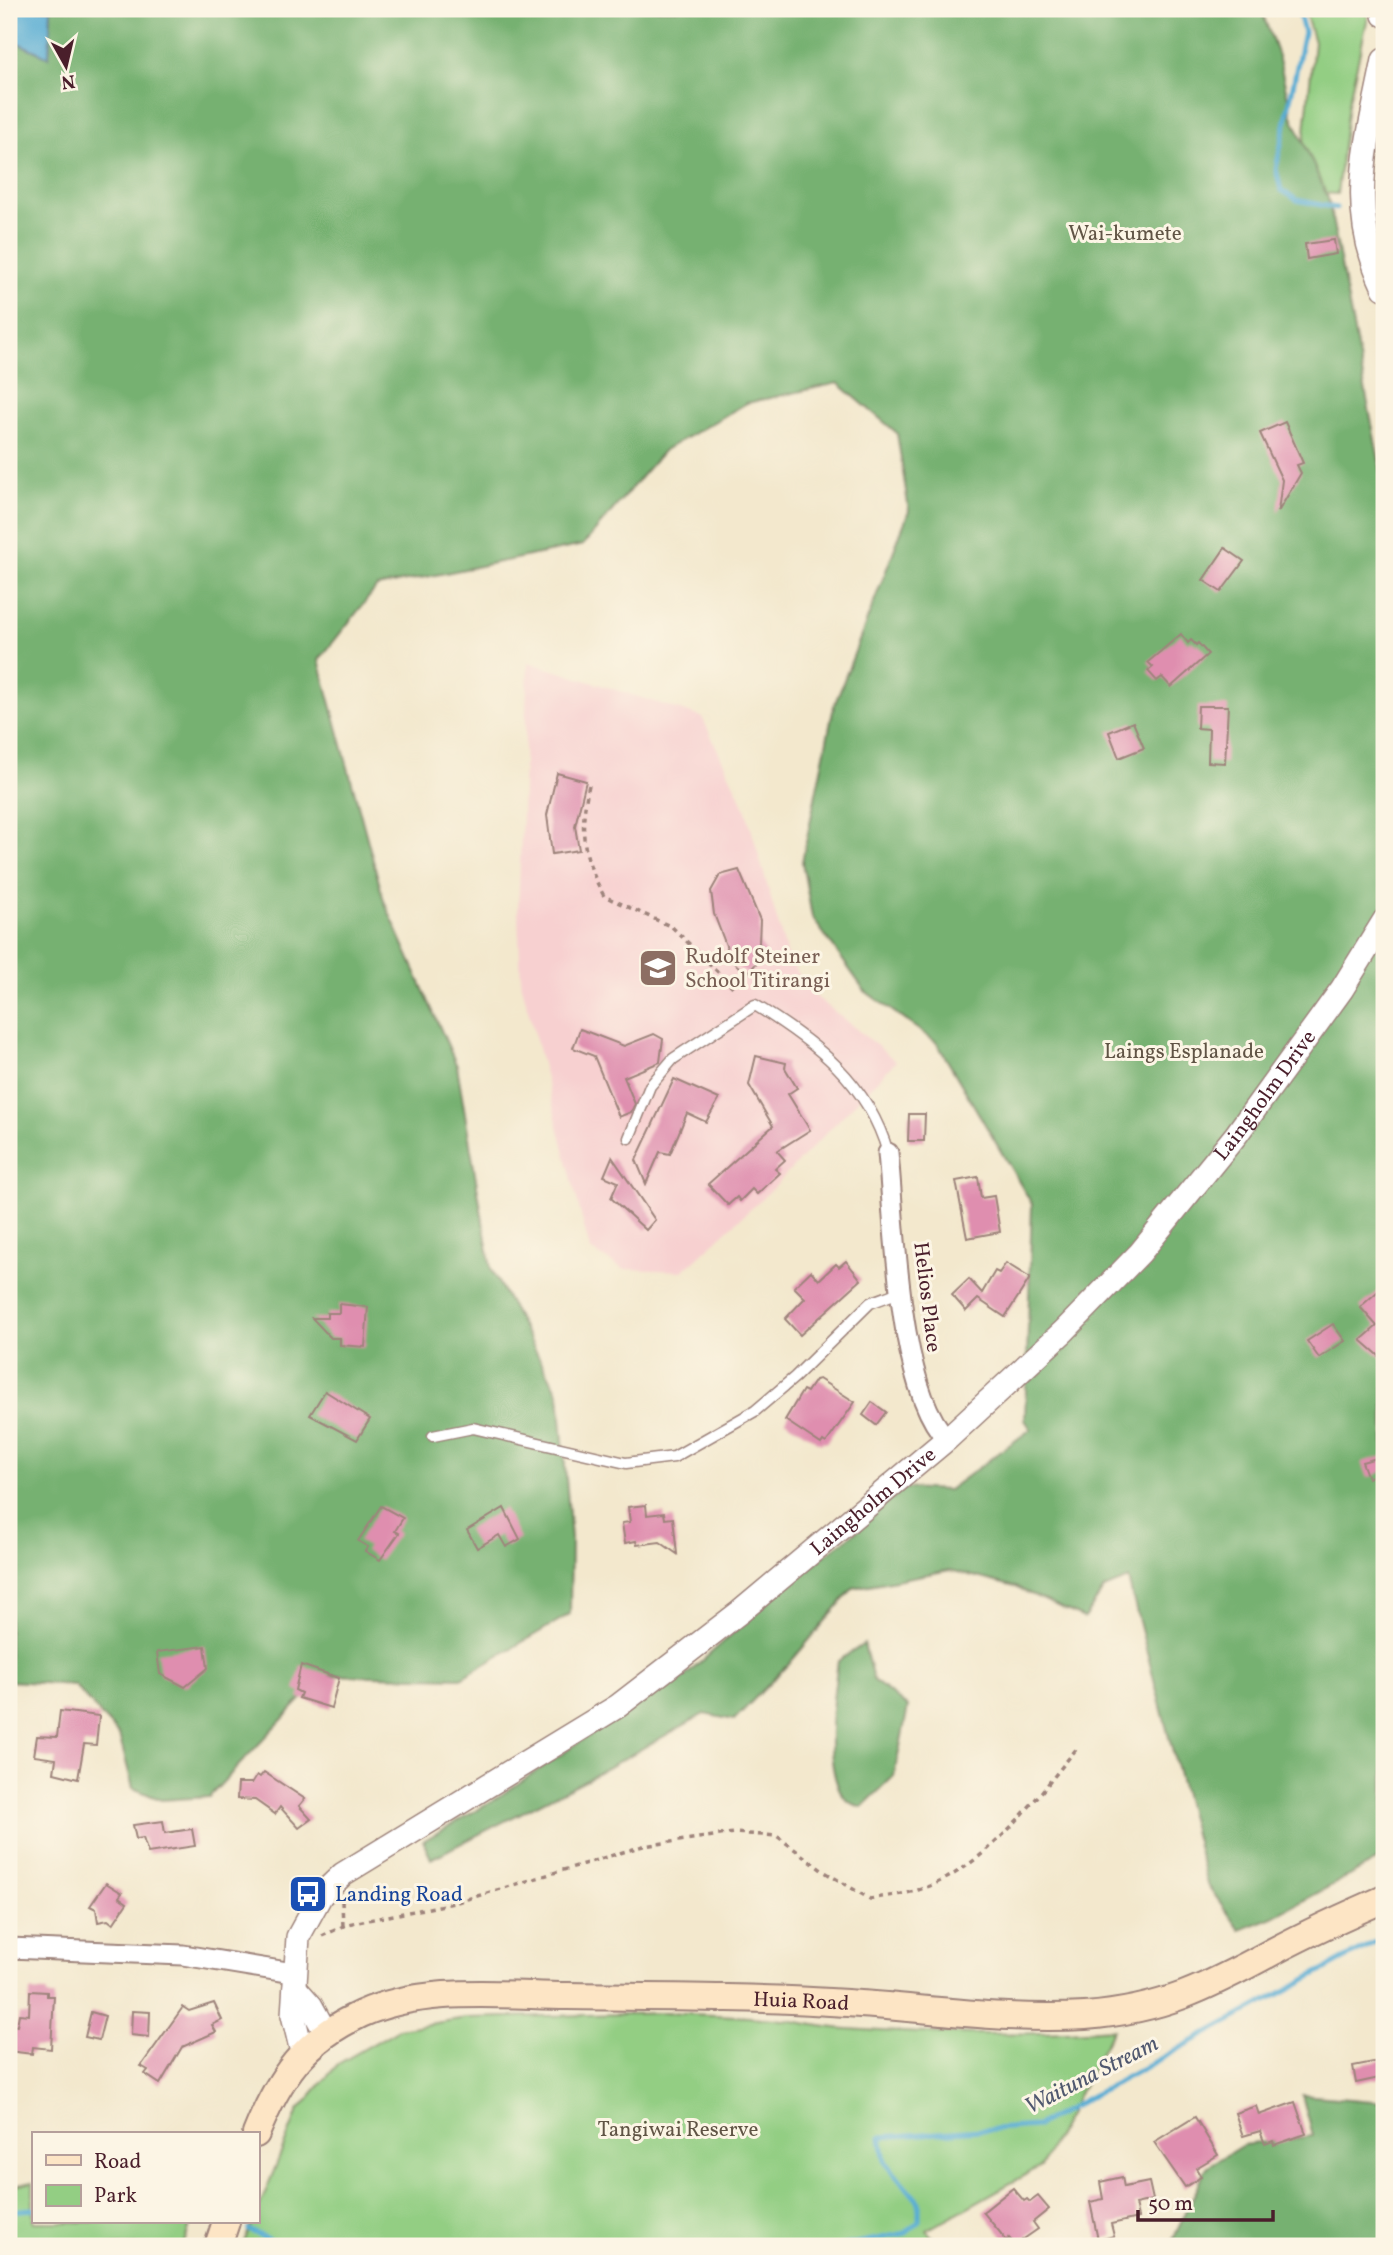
<svg xmlns="http://www.w3.org/2000/svg" width="1393" height="2255" font-family="Vollkorn,serif">
<style>
.built{fill:#f7d0d0}
.green{fill:#93ce83;stroke:#6e7657;stroke-width:2}
.forest{fill:#76b171;stroke:#60684e;stroke-width:2}
.water{fill:#58add4;stroke:#516680;stroke-width:2}
.lines{fill:none;stroke-linecap:round;stroke-linejoin:round}
.stream{stroke:#58add4;stroke-width:5}
.building{fill:#df8eaf}
.service-casing{stroke:#9e847c;stroke-width:13}
.minor-casing{stroke:#9e847c;stroke-width:23}
.tertiary-casing{stroke:#9e847c;stroke-width:26}
.secondary-casing{stroke:#9e847c;stroke-width:30}
.path{stroke:#9e847c;stroke-width:3.5;stroke-dasharray:5 5;stroke-linecap:butt}
.service{stroke:#fff;stroke-width:10}
.minor{stroke:#fff;stroke-width:19}
.tertiary{stroke:#fff;stroke-width:23}
.secondary{stroke:#fde5c5;stroke-width:26}
.labels{text-anchor:middle;stroke-width:6;stroke-linejoin:round;paint-order:stroke}
.park-label{font-size:21px;fill:#605445;stroke:#fcf5e5}
.education-label{font-size:21px;fill:#785e54;stroke:#fcf5e5;text-anchor:start}
.street-label{font-size:21px;fill:#4a1f2b;stroke:#fcf5e5}
.transit-label{font-size:21px;fill:#164399;stroke:#fcf5e5;text-anchor:start}
.water-label{font-size:23px;font-style:italic;fill:#50586f;stroke:#fcf5e5}
</style>
<rect width="100%" height="100%" fill="#fcf5e5"/>
<filter id="ink" filterUnits="userSpaceOnUse"><feTurbulence type="fractalNoise" baseFrequency=".0143" numOctaves="2"/><feDisplacementMap in="SourceGraphic" scale="14" xChannelSelector="R" yChannelSelector="G"/><feConvolveMatrix kernelMatrix="1 2 1 2 8 2 1 2 1" color-interpolation-filters="sRGB"/></filter>
<filter id="wash" filterUnits="userSpaceOnUse"><feTurbulence type="fractalNoise" baseFrequency=".00686" numOctaves="4" result="noise"/><feDisplacementMap in="SourceGraphic" scale="28" xChannelSelector="R" yChannelSelector="G"/><feGaussianBlur stdDeviation="1.57" result="paint"/><feColorMatrix in="noise" values="0 0 0 0 0 0 0 0 0 0 0 0 0 0 0 0 0 1.4 0 .05"/><feComposite in="paint" operator="in"/></filter>
<g filter="url(#wash)">
<rect width="100%" height="100%" fill="#f3e8cd"/>
<path class="built" d="M528 662 702 717 745 807 787 955 809 991 896 1061 772 1189 683 1271 623 1269 590 1250 521 982 518 912Z"/>
<g class="green">
<path d="M1304 9H1366L1368 17 1348 104 1337 194 1299 192 1314 42Z"/>
<path d="M666 2013C705 2015 745 2015 783 2020 804 2022 825 2028 847 2029 935 2035 1025 2036 1113 2029L1041 2166 927 2230 938 2246H242L253 2222H257V2213L298 2111 338 2064 399 2029 466 2018Z"/>
<path d="M33 2182V2222H191L183 2246H9V2187Z"/>
</g>
<g class="forest">
<path d="M51 9H1261L1279 59 1292 116 1328 198 1384 486V1857L1273 1917 1240 1930 1207 1884 1128 1579 1104 1589 1084 1618 1015 1587 950 1570 853 1588 794 1658 734 1720 704 1714 587 1779 431 1859 423 1841 489 1803 605 1725 682 1679 790 1582 858 1530 904 1488 948 1490 1031 1429 1025 1420 1032 1204 937 1043 865 991 812 917 802 862 834 706 909 511 897 433 838 383 747 403 663 451 583 545 377 587 319 660 384 901 457 1066 491 1269 559 1394 571 1538 570 1614 461 1678 324 1675 209 1797 161 1800 133 1788 119 1735 74 1685 9 1681V39L49 57Z"/>
<path d="M864 1644 873 1680 908 1707 894 1776 862 1807C858 1806 851 1803 847 1800 821 1775 833 1695 838 1661Z"/>
<path d="M1302 2095 1384 2102V2246H1170L1207 2167 1243 2145 1313 2136Z"/>
</g>
<path class="water" d="M9 9H51L49 57 9 39Z"/>
<g class="lines">
<g class="stream">
<path d="M1298 9 1304 32 1276 169 1281 190 1297 200 1336 208"/>
<path d="M9 2211 33 2209"/>
<path d="M249 2230 282 2246"/>
<path d="M843 2246 906 2233 919 2222V2202L885 2162 881 2137 1037 2126 1384 1937"/>
</g>
</g>
<g id="blocks">
<g class="building">
<path d="M1334 240 1336 254 1307 259 1305 244Z"/>
<path d="M1285 422 1303 463 1297 465 1301 473 1278 512 1282 480 1260 433Z"/>
<path d="M1225 548 1244 561 1221 592 1203 580Z"/>
<path d="M1181 634 1188 643 1191 640 1196 645 1198 643 1208 654 1171 687 1162 677 1157 681 1148 671 1153 667 1148 662Z"/>
<path d="M1198 706H1228L1225 763 1208 762 1209 729 1197 728Z"/>
<path d="M1133 722 1144 748 1119 758 1109 732Z"/>
<path d="M557 773 586 781 575 826 579 850 552 854 547 815Z"/>
<path d="M739 870 760 920 759 943 766 952 747 974 732 961 714 914 711 891 720 875Z"/>
<path d="M580 1029 624 1046 654 1034 663 1039 660 1062 624 1077 635 1104 631 1112 619 1117 594 1056 573 1048Z"/>
<path d="M756 1056 786 1063 785 1068 797 1088 788 1094 810 1130 777 1151 785 1160 775 1169 780 1173 757 1194 752 1189 740 1201 737 1197 728 1205 708 1184 773 1126 749 1085Z"/>
<path d="M674 1079 719 1099 706 1122 687 1113 670 1154 660 1152 646 1184 636 1160Z"/>
<path d="M909 1114H925L924 1141H908Z"/>
<path d="M612 1157 655 1220 646 1230 611 1198 618 1182 604 1176Z"/>
<path d="M978 1177 981 1198 994 1196 1000 1232 967 1238 956 1181Z"/>
<path d="M846 1261 861 1280 800 1335 785 1319 805 1298 794 1287 811 1271 819 1280 836 1264 839 1267Z"/>
<path d="M1006 1263 1030 1278 1005 1317 978 1299 966 1311 952 1295 969 1279 982 1293 995 1271 999 1273Z"/>
<path d="M1384 1286V1360L1361 1340 1377 1326 1360 1307Z"/>
<path d="M339 1304 368 1307 365 1347 340 1345V1338H331L312 1318H327V1313H339Z"/>
<path d="M1333 1324 1345 1341 1319 1358 1307 1341Z"/>
<path d="M819 1379 855 1402 826 1443 823 1441 821 1444 785 1420 803 1390 807 1392 815 1380Z"/>
<path d="M325 1391 370 1419 357 1440 310 1415Z"/>
<path d="M872 1402 886 1412 876 1425 863 1415Z"/>
<path d="M1384 1456V1471L1368 1478 1362 1462Z"/>
<path d="M646 1505 647 1515 664 1513 665 1519 673 1518 677 1554 660 1542 637 1545 636 1541 625 1543 622 1523 630 1522 628 1507Z"/>
<path d="M381 1506 403 1518 395 1531 399 1533 380 1560 365 1551 368 1547 358 1541Z"/>
<path d="M504 1508 520 1539 506 1547 499 1535 477 1548 467 1530Z"/>
<path d="M205 1646 208 1668 185 1687 160 1674 157 1652Z"/>
<path d="M301 1665 339 1678 331 1708 299 1698 301 1693 295 1690Z"/>
<path d="M60 1711 99 1716 96 1745 84 1744 78 1779 54 1773 56 1759 34 1756 37 1736 57 1737Z"/>
<path d="M264 1772 305 1799 299 1806 311 1819 299 1828 280 1807 275 1814 255 1800 237 1799 238 1783H252L257 1775 260 1777Z"/>
<path d="M163 1821 165 1833 192 1829 195 1846 148 1853 143 1838 136 1839 133 1825Z"/>
<path d="M106 1883 122 1893 119 1897 127 1903 113 1924 108 1920 98 1922 96 1909 90 1906Z"/>
<path d="M30 1991 47 1992V1996H54L51 2049 33 2047 32 2054 9 2051V2025L17 2026 19 2014 29 2015Z"/>
<path d="M214 2003 222 2020 212 2025 216 2032 182 2047 160 2084 145 2074 148 2070 141 2066 183 2007 189 2011Z"/>
<path d="M132 2011 150 2012 149 2037 131 2035Z"/>
<path d="M91 2012 105 2016 99 2040 85 2037Z"/>
<path d="M1384 2060V2077L1356 2083 1353 2066Z"/>
<path d="M1295 2102 1306 2134 1274 2145 1273 2141 1265 2144 1260 2131 1243 2136 1235 2113 1256 2106 1259 2115Z"/>
<path d="M1195 2117 1218 2155 1196 2168 1201 2177 1185 2187 1154 2142Z"/>
<path d="M1122 2177 1124 2187 1149 2182 1153 2200 1135 2204 1138 2218 1111 2224 1114 2236 1098 2240 1090 2202 1103 2199 1100 2182Z"/>
<path d="M1013 2188 1024 2201 1027 2199 1030 2202 1038 2196 1049 2209 1033 2222 1038 2229 1015 2245 1009 2238 1007 2241 983 2212Z"/>
</g>
</g>
</g>
<g filter="url(#ink)">
<use href="#blocks" fill-opacity="0" stroke="#9e847c" stroke-width="2"/>
<g class="lines">
<g class="service-casing">
<g id="service">
<path d="M629 1138 650 1086 673 1059 755 1005C815 1042 868 1082 888 1153"/>
<path d="M433 1436 473 1428 626 1463 674 1457 755 1411 795 1377 870 1303 902 1291"/>
</g>
</g>
<g class="minor-casing">
<g id="minor">
<path d="M888 1153C895 1224 898 1390 947 1439"/>
<path d="M9 1948 183 1955 293 1973"/>
</g>
</g>
<g class="tertiary-casing">
<g id="tertiary">
<path d="M1383 9 1384 15"/>
<path d="M1384 60C1368 143 1345 206 1384 288"/>
<path d="M295 1988 311 2006 326 2033"/>
<path id="s1" d="M302 2052 293 2015 298 1937 321 1895 343 1874 618 1706 740 1612 947 1439 1064 1331 1140 1253 1236 1135 1342 989 1384 921"/>
</g>
</g>
<g class="secondary-casing">
<g id="secondary">
<path id="s2" d="M256 2134C279 2077 304 2040 361 2014 424 1986 499 1995 567 1996 660 1997 754 1997 847 2003 926 2008 1007 2021 1085 2016 1163 2010 1208 1987 1274 1951 1310 1932 1347 1915 1384 1899"/>
<path d="M218 2246 226 2222"/>
</g>
</g>
<g class="path">
<path d="M589 785C579 829 582 856 604 896L672 927 733 987"/>
<path d="M342 1901 343 1927"/>
<path d="M322 1936 348 1924 454 1903 643 1846 734 1833 777 1836 823 1871 870 1899C885 1896 903 1895 918 1890 987 1869 1034 1800 1078 1747"/>
</g>
<use href="#service" class="service"/>
<use href="#minor" class="minor"/>
<use href="#tertiary" class="tertiary"/>
<use href="#secondary" class="secondary"/>
</g>
</g>
<defs>
<g id="school-square" transform="scale(2.0125)"><rect x="-9" y="-9" width="18" height="18" rx="4" fill="#8d6e63" stroke="#fcf5e5"/><path d="M0-5L7-2L0 1L-7-2ZM-4 1L0 2.5L4 1V4Q0 6-4 4Z" fill="#fff"/></g>
<g id="bus-square" transform="scale(2.0125)"><rect x="-9" y="-9" width="18" height="18" rx="4" fill="#1a4fb4" stroke="#fcf5e5"/><path d="M-5-6H5V4H4V6H2V4H-2V6H-4V4H-5ZM-3.5-4V0h7V-4ZM-3.5 1.2v1.5H-2V1.2ZM2 1.2v1.5H3.5V1.2Z" fill="#fff"/></g>
</defs>
<g fill-rule="evenodd">
<use href="#school-square" x="658" y="968"/>
<use href="#bus-square" x="308" y="1894"/>
</g>
<g class="labels">
<g class="park-label">
<text x="1125" y="240">Wai-kumete</text>
<text x="1184" y="1058">Laings Esplanade</text>
<text x="678" y="2136">Tangiwai Reserve</text>
</g>
<g class="education-label">
<text x="685" y="963">Rudolf Steiner<tspan x="685" dy="24">School Titirangi</tspan></text>
</g>
<g class="street-label">
<text dy="7" stroke="none"><textPath href="#s1" startOffset="1410">Laingholm Drive</textPath></text>
<text transform="translate(928 1297) rotate(83)" y="7">Helios Place</text>
<text dy="7" stroke="none"><textPath href="#s1" startOffset="844">Laingholm Drive</textPath></text>
<text dy="7" stroke="none"><textPath href="#s2" startOffset="607">Huia Road</textPath></text>
</g>
<g class="transit-label">
<text x="335" y="1901">Landing Road</text>
</g>
<g class="water-label">
<text transform="translate(1091 2074) rotate(-27)" y="8">Waituna Stream</text>
</g>
</g>
<rect width="1393" height="2255" fill="none" stroke="#fcf5e5" stroke-width="35"/>
<rect x="32" y="2132" width="228" height="91" fill="#fcf5e5" stroke="#b59f9b" stroke-width="2"/>
<rect x="46" y="2155" width="35" height="10" fill="#fde5c5" stroke="#b59f9b" stroke-width="2"/>
<text x="94" y="2168" font-size="21" fill="#4a1f2b">Road</text>
<rect x="46" y="2185" width="35" height="21" fill="#93ce83" stroke="#b59f9b" stroke-width="2"/>
<text x="94" y="2202" font-size="21" fill="#4a1f2b">Park</text>
<g transform="translate(66 66) rotate(172)" stroke="#fcf5e5" stroke-width="5" paint-order="stroke">
<path d="M0-5L12 26L0 18L-12 26Z" fill="#4a1f2b"/>
<text y="-10" font-size="19" font-weight="bold" text-anchor="middle" fill="#4a1f2b">N</text>
</g>
<path d="M1138 2210v10h135v-10" fill="none" stroke="#4a1f2b" stroke-width="3.5"/>
<text x="1148" y="2210" font-size="21" fill="#4a1f2b" stroke="#fcf5e5" stroke-width="5" paint-order="stroke">50 m</text>
</svg>
